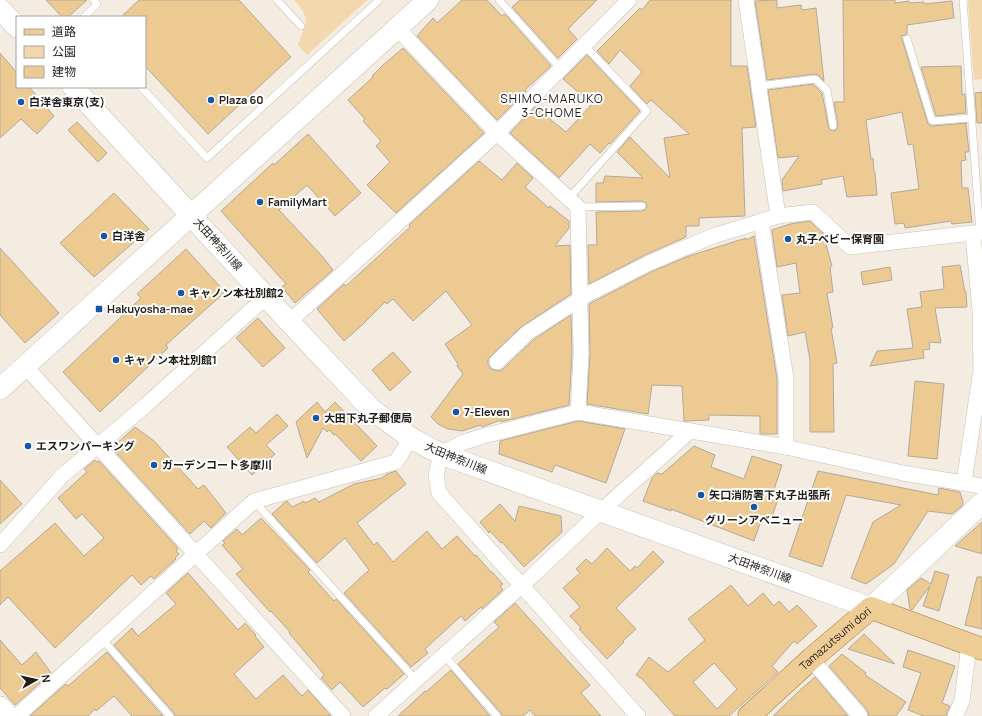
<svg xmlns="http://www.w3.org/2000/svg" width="982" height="716" font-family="Manrope,'Noto Sans JP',sans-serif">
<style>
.green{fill:#f3d7ad}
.building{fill:#eeca93;stroke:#b1a99e;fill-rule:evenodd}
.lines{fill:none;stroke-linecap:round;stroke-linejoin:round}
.lane-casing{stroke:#c8c0b4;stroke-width:8}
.street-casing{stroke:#c8c0b4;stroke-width:16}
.secondary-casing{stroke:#c8c0b4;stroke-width:22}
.primary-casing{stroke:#9d793c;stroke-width:23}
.lane{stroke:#fff;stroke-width:7}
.street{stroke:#fff;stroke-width:15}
.secondary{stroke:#fff;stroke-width:21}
.primary{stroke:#edcc95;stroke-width:22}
.poi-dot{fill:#1755a6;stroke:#fff;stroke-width:1.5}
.labels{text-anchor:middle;stroke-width:4;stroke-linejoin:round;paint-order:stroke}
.poi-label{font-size:11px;font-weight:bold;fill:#201d19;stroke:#fff;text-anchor:start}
.street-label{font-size:11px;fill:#201d19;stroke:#fff}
.neighbourhood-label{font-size:12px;letter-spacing:1px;fill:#201d19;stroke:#fff}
</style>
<rect width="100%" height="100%" fill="#f4ece0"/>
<g class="green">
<path d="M294 0H367L307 55 298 45C306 22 312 20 294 0Z"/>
<path d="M968 0H982V79L974 80Z"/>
</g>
<g class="building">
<path d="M46 0H87L68 17H62Z"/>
<path d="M139 0H239L291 57 208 134 145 66V17H121Z"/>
<path d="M462 0H487L502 16 505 14 551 66 525 90 526 91 497 120 417 36 433 18 437 23Z"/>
<path d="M520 0H597L568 29 577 39 558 58 512 7Z"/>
<path d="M650 0H731V66H747L756 127 742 128 745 216 699 218V226H686V237L645 255 589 284 588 245H597L596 212 642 211 645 210 647 206 646 203 642 201 596 202V183H603L605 176 643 178 617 152 630 137 670 178 664 138 689 134 651 100 647 104 630 86 642 72 620 50 609 64 597 51 640 8 642 10Z"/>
<path d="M777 0V8L801 5 802 10 816 8 824 81 818 75 815 74 767 80 755 1Z"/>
<path d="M843 0H895V3L909 1 910 3 924 2V4L952 1 954 18 907 25V34L901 36 928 124 932 126 967 123 966 124 969 152H965L966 160 961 161 962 188H968L972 222 952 224 951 221 905 228 904 223 895 224 891 193 919 189 913 144 908 145 902 112 866 120 871 159 873 158 874 172H875L877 195 847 197 843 176 821 180 822 184 783 191 782 180 799 156 778 158 768 90 813 84 822 93 829 129 833 131 836 130 838 125 834 102H844Z"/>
<path d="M403 48 484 133 396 213 367 185 390 162 376 146 381 141 363 121 365 119 348 100 373 77 372 76 382 66Z"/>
<path d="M0 53 17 73V87H29L54 116 37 134 21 119 0 138Z"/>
<path d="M587 55 640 111 610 144 609 143 600 153 590 144 559 178 510 133 535 107 566 132 592 104 563 79Z"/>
<path d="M961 66 962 95 965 94 966 113 936 116 921 67Z"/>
<path d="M982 92V123H977L975 93Z"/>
<path d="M77 122 107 153 98 162 68 130Z"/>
<path d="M308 134 361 193 335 216 307 185 279 210 322 256 333 270 295 303 282 287 286 284 221 211 273 163 274 165Z"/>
<path d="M479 161 502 180 517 163 533 178 525 187 549 208 550 206 569 221V228L555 246 570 245 571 294 521 327 491 356 488 359V364L490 368 494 370 499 371 503 369 533 340 571 315 572 354 569 405 501 422V420L482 427 481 425 462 431 448 429 438 424 431 417 463 374 457 366 458 364 445 344 472 325 446 291 413 321 393 299 387 304 385 302 362 325 344 341 317 309 344 284 346 286 383 252 410 227 409 225Z"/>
<path d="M114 193 149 229 94 277 60 243Z"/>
<path d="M810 221 828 238 825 241 832 266 830 267 833 292 827 293 833 328H831L837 363 833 364 834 432H810V360L805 332 788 336 782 295 800 293 796 263 777 267 772 230 790 224Z"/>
<path d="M754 236 777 379V434H760V416L709 415V420L684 421 682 386 652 385 648 414 587 404 590 354 589 304 653 271 689 256 746 238V240Z"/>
<path d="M0 248 59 313 25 343 0 315Z"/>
<path d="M186 249 225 292 166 345 168 348 100 412 63 372 141 298 137 294Z"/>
<path d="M960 265 965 292H966L967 307 935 308 941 343 929 342 930 349 923 350 924 358 870 366 877 351 913 348 907 309 922 307 920 292 944 289 942 267Z"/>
<path d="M890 267 892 280 863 285 861 272Z"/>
<path d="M258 318 285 348 263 367 236 338Z"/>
<path d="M393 352 411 372 390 391 372 370Z"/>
<path d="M915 381 944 384 937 459 908 456Z"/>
<path d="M317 402 325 412 335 402 377 446 361 461 335 434 334 435 329 430 327 432 323 428 307 458 296 422Z"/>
<path d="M277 414 288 426 266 445 275 454 252 475 227 447 250 427 256 433Z"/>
<path d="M578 421 625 429 606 483 555 465 552 472 499 454 500 441Z"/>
<path d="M135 427 154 441 198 489 204 485 226 513 211 528 204 521 190 534 112 448Z"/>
<path d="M694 446 715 455 711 467 744 479 752 456 782 465 772 496 778 499 772 517 763 515 754 541 671 509V511L643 501 652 478 657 473 662 474Z"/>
<path d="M95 460 97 462 99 461 177 547 178 549 176 551 179 554 175 558 176 559 154 579 151 576 141 585 132 575 55 648 8 597 0 605V571L55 523 84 556 104 538 82 514 76 519 58 498 87 472 84 469Z"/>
<path d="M396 471 406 484 357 523 374 545 377 542 393 562 427 531 442 549 457 536 475 556 476 555 491 572H492L503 584 500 586 503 590 482 609 481 607 465 621 461 616 425 649 428 653 411 667 344 593 369 570 345 538 317 563 272 514 285 502 287 501 292 507 304 501 305 503 315 498 320 503 319 502 354 484 382 478 387 474Z"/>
<path d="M818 471 938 495 939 488 960 492 963 502 962 506 952 514 928 511 894 564 866 584 851 578 873 522 901 505 846 495 822 567 789 556Z"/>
<path d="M0 480 22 504 0 524Z"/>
<path d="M500 504 515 521 519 506 561 516 562 532 524 567 502 542 501 543 490 531 489 533 480 522Z"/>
<path d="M261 518 310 570 308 572 334 601 336 599 404 674 387 689 385 688 363 707 340 682 332 690 321 678 324 675 322 672 289 633 290 632 271 611 270 612 236 574 243 569 222 545 225 543 223 541 237 529 242 535Z"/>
<path d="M982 522V554L955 546Z"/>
<path d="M607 548 630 571 635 566 637 568 653 551 664 562 616 608 636 629 623 641 624 642 607 659 579 629 581 628 570 616 580 607 563 588 580 573 576 569 586 559 592 564Z"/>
<path d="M935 571 949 575 939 611 923 606 930 586 912 610 910 609 907 590 921 578 931 584Z"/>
<path d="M188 573 238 630 245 623 256 635 255 636 264 647 234 674 256 699 283 675 302 696 308 690 331 716H175L174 713 114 645 132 628 138 636 176 604 166 593Z"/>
<path d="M977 577H982V629L965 625Z"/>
<path d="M731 585 748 606 763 593 774 606 779 601 789 612 797 605 817 626 797 644 794 641 772 666 778 672 729 716H675L642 679 636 675 649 657 668 672 705 640 688 619ZM714 663 737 689 717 709 693 682Z"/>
<path d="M515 603 590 685 581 693 601 716H535L530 710 523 716H502L501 713 458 664 499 627 494 622Z"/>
<path d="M864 634 895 664 848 649Z"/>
<path d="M0 640 22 665 36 652 51 673 15 705 0 688Z"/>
<path d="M908 650 955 666 942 703 950 706 946 716H924L908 710 921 673 903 667Z"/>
<path d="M107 652 163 716H132L114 696 96 711 95 709 88 716H30L61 688 66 684 68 686Z"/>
<path d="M842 654 866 673 865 675 906 702 896 716H869L867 710 829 666Z"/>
<path d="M451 670 490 716H398L425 691 426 692Z"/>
<path d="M815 677 848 716H773L799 691Z"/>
</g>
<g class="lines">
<g class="lane-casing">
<g id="lane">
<path d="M277 0 301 26"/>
<path d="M499 0 561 69"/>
<path d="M963 0 980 233"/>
<path d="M84 17 97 4 94 0"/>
<path d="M907 39 932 121 972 118"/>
<path d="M759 86 815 79 827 90 833 126"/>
<path d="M141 87 207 158 378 1"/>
<path d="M569 198 647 111 584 45"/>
<path d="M578 207 642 206"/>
<path d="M254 501 416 680"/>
<path d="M102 639 170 716"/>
<path d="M444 655 497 716"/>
</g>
</g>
<g class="street-casing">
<g id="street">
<path d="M746 0 778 216"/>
<path d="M397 28 497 133 578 207 581 354 578 412"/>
<path d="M761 221 786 378V447"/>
<path d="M289 322 497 133 629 0"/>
<path d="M497 362 527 333 588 294 649 263 713 236 778 216 813 212 850 247 982 232"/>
<path d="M25 366 343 716"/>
<path d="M964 482 981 370 980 311 973 234"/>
<path d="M0 545 62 476 146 405 266 297"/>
<path d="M811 659 860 716"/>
<path d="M17 716 254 501 396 462 411 438"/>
<path d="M376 716 530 578 601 511 690 431"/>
<path d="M638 716 439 493 436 475 441 454 464 442 487 435 578 412 786 447 903 473 982 486"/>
<path d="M955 716 962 701 969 644"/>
</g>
</g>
<g class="secondary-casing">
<g id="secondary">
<path d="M0 9 17 27"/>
<path d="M73 87 266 297 371 409 411 438 441 454 871 608 982 503"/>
<path d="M0 389 428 0"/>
<path d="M0 707 8 716"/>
</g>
</g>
<g class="primary-casing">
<g id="primary">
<path id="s1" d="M749 716 811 659 871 608 982 649"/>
</g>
</g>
<use href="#lane" class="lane"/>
<use href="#street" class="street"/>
<use href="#secondary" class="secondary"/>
<use href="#primary" class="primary"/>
</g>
<g class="poi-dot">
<circle cx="211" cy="100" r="4"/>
<circle cx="21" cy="102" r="4"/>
<circle cx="260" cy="202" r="4"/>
<circle cx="104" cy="236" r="4"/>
<circle cx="788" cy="239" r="4"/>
<circle cx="181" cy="293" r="4"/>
<rect x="95" y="305" width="8" height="8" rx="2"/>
<circle cx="116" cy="360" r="4"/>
<circle cx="456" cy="412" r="4"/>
<circle cx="316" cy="418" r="4"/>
<circle cx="28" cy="446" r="4"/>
<circle cx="154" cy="465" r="4"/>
<circle cx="701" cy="495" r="4"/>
<circle cx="754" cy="507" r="4"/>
</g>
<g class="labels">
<g class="poi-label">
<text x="219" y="104">Plaza 60</text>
<text x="29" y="106">白洋舎東京(支)</text>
<text x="268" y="206">FamilyMart</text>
<text x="112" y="240">白洋舎</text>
<text x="796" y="243">丸子ベビー保育園</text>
<text x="189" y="297">キャノン本社別館2</text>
<text x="107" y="313">Hakuyosha-mae</text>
<text x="124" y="364">キャノン本社別館1</text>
<text x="464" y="416">7-Eleven</text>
<text x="324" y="422">大田下丸子郵便局</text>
<text x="36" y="450">エスワンパーキング</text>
<text x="162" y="469">ガーデンコート多摩川</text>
<text x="709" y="499">矢口消防署下丸子出張所</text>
<text x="754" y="524" text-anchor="middle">グリーンアベニュー</text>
</g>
<g class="street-label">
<text transform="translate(218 244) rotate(48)" y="4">大田神奈川線</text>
<text transform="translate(456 458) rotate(22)" y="4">大田神奈川線</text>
<text transform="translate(760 568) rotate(20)" y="4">大田神奈川線</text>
<text dy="4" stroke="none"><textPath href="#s1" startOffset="116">Tamazutsumi dori</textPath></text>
</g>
<g class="neighbourhood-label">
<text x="552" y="103">SHIMO-MARUKO<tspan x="552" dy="14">3-CHOME</tspan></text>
</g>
</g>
<rect x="16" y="16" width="130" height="72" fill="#ffffff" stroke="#a6a5a3"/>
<rect x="24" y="29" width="20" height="6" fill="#edcc95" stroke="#a6a5a3"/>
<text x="52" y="36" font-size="12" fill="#201d19">道路</text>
<rect x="24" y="46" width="20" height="12" fill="#f3d7ad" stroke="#a6a5a3"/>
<text x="52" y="56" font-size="12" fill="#201d19">公園</text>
<rect x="24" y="66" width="20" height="12" fill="#eeca93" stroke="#a6a5a3"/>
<text x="52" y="76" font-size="12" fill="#201d19">建物</text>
<g transform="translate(36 680) rotate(82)" stroke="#ffffff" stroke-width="3" paint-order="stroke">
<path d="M0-3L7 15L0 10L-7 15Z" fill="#201d19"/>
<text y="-6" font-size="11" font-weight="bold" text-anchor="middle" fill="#201d19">N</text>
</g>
</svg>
